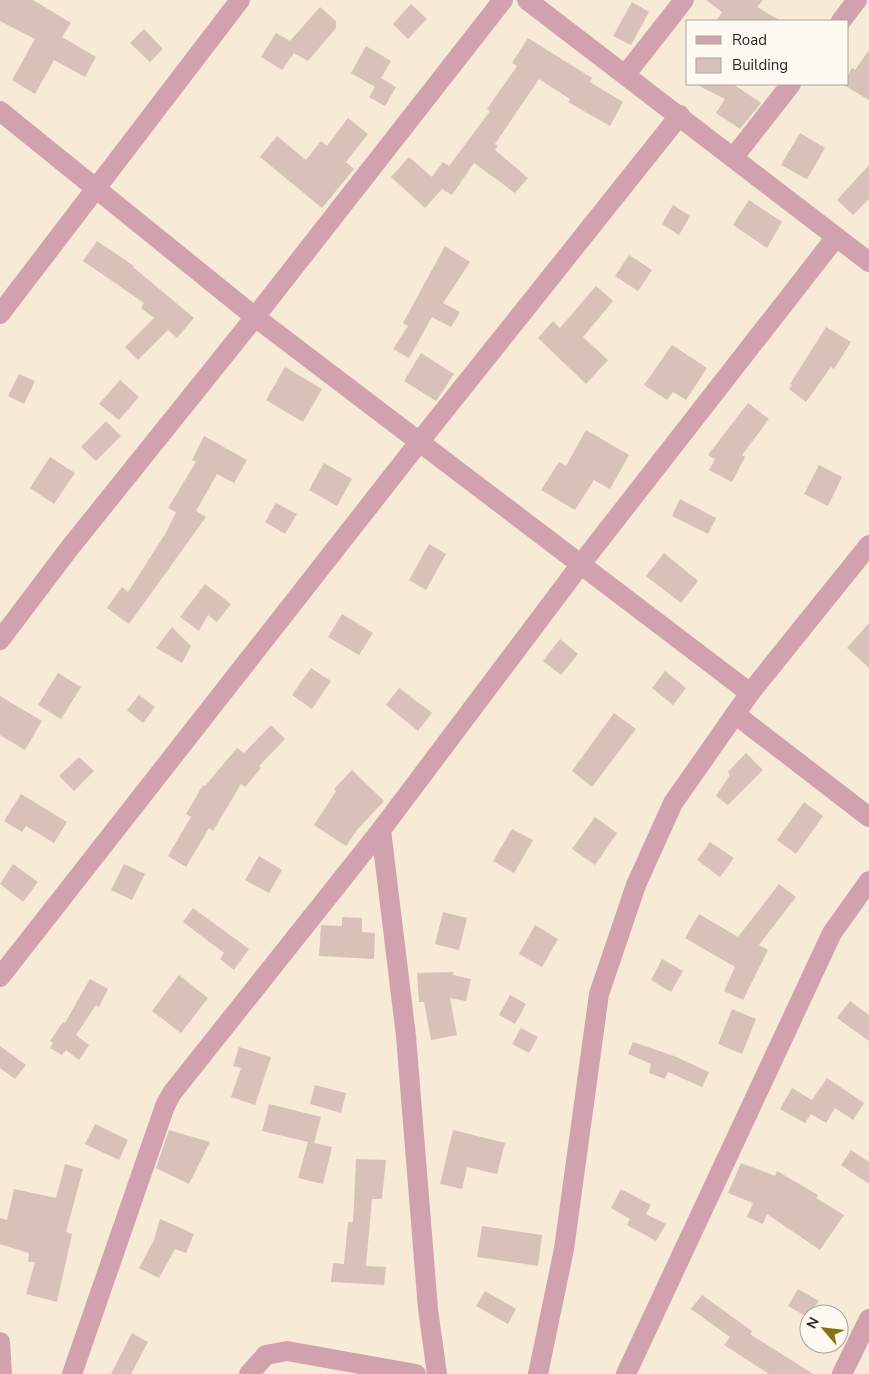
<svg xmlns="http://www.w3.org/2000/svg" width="869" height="1374" font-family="'Nunito Sans',sans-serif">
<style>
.building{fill:#d7c1b9}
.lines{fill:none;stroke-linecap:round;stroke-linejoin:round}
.street{stroke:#d1a2ad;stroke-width:20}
</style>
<rect width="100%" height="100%" fill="#f7ebd8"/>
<g class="building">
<path d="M0 0H33L71 23 62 37 96 57 85 77 54 60 35 94 12 80 35 39 0 21Z"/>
<path d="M706 0H763L757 7 781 21H716L722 12Z"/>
<path d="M632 2 649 12 631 45 613 36Z"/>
<path d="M411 4 427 19 408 39 393 24Z"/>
<path d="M320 7 336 21V28L308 61 294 53 282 70 261 57 276 33 290 41Z"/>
<path d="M144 29 163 49 150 62 130 43Z"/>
<path d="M528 38 592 78 590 82 623 102 610 126 568 102 570 99 539 79 495 144 498 146 495 150 528 178 515 193 474 163 452 195 442 189 425 208 391 177 409 157 432 177 443 162 449 166 490 111 487 109 517 66 512 63Z"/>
<path d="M366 46 391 61 381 78 396 87 385 106 369 97 375 87 351 73Z"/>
<path d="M869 50V100L842 84H848V75L852 68 855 70Z"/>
<path d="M695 84H733L761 103 740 129 716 113 725 99Z"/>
<path d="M348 118 368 134 346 162 354 169 322 208 260 157 277 136 306 160 321 141 327 146Z"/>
<path d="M800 133 825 148 807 179 781 165Z"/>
<path d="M869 165V199L853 215 837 200Z"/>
<path d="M749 200 782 222 767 248 733 225Z"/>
<path d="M673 205 690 216 679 235 662 224Z"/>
<path d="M97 241 134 266 133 267 194 318 177 338 168 330 138 360 125 347 154 318 141 308 144 303 83 261Z"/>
<path d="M445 246 470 262 443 303 460 312 451 327 432 317 409 358 393 349 408 326 403 323Z"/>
<path d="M629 255 652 270 638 291 615 276Z"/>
<path d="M596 286 613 301 583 337 608 360 586 384 538 338 553 321 560 328Z"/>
<path d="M826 327 851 342 834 369 831 367 806 402 789 389 792 385 790 384Z"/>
<path d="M672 345 707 368 686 400 673 392 667 400 644 385Z"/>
<path d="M421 353 454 374 436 401 404 381Z"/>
<path d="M285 367 322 389 303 422 266 400Z"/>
<path d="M19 374 35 381 24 404 8 396Z"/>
<path d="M120 380 139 397 119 420 99 404Z"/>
<path d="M748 403 769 419 742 455 745 457 732 482 709 470 715 459 708 455Z"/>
<path d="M106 421 121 436 96 461 81 447Z"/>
<path d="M586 430 629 455 610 489 594 480 575 510 541 490 559 462 566 466Z"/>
<path d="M204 436 247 460 234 483 217 474 196 511 206 517 129 624 107 608 122 587 128 592 167 531 176 512 168 508 196 462 192 460Z"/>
<path d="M50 457 75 473 54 504 30 488Z"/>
<path d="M324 463 352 479 337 506 309 490Z"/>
<path d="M819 465 842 477 828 506 804 494Z"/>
<path d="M680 499 716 518 708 534 672 516Z"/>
<path d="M276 503 297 514 285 534 265 522Z"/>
<path d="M429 544 446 554 426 590 409 580Z"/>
<path d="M664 553 698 581 681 603 646 576Z"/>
<path d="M205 584 231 604 217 622 208 615 199 631 180 617Z"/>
<path d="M342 614 373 633 359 655 328 637Z"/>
<path d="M869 623V668L847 648Z"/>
<path d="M172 627 191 646 182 663 156 648Z"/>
<path d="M560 639 578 654 561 675 543 661Z"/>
<path d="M311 668 331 681 312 709 292 695Z"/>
<path d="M665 671 686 688 673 705 652 688Z"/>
<path d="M58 673 81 687 61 719 38 705Z"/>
<path d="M399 688 432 713 418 731 386 705Z"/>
<path d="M139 695 155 707 143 723 127 710Z"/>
<path d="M0 696 42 721 25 750 0 735Z"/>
<path d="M614 713 636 729 592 787 572 771Z"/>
<path d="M271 725 285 739 259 766 261 768 245 787 241 784 213 831 209 828 186 867 168 856 191 817 186 814 203 785 205 786 237 748 244 753Z"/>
<path d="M746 753 763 770 728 805 716 796 730 775 728 772Z"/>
<path d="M79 757 94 771 74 791 59 776Z"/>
<path d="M352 770 384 801 357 830 346 846 314 825 336 791 334 789Z"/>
<path d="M21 794 67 822 54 843 26 826 22 832 4 821Z"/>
<path d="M804 802 823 816 796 854 777 840Z"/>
<path d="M595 817 617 833 595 865 572 849Z"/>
<path d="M512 829 533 840 514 873 493 861Z"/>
<path d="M710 842 734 858 720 877 697 860Z"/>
<path d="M259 856 282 870 269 893 245 880Z"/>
<path d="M13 864 38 882 23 902 0 884Z"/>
<path d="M124 864 145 874 132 900 111 890Z"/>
<path d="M779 884 796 897 759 945 768 950 743 1000 724 991 735 967 685 938 699 914 738 937Z"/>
<path d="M193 908 249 949 234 970 220 959 224 953 183 922Z"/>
<path d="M443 912 467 918 459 950 435 944Z"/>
<path d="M342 917 362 918V932L375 933 374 959 319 956 321 925 342 926Z"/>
<path d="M535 925 558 939 542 967 519 954Z"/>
<path d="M662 959 683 971 671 992 651 980Z"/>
<path d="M454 972 453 975 471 979 466 1001 450 998 457 1035 431 1040 424 1002H419L417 973Z"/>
<path d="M179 975 208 998 181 1033 152 1011Z"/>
<path d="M90 979 108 989 99 1007 96 1005 76 1035 89 1045 79 1060 66 1050 62 1055 50 1048 53 1043 50 1041 63 1022 65 1023Z"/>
<path d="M510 995 526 1004 515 1024 499 1015Z"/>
<path d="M850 1001 869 1015V1041L837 1018Z"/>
<path d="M732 1009 756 1019 742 1054 718 1044Z"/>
<path d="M521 1028 538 1037 529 1053 512 1044Z"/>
<path d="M633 1042 674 1056 709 1072 702 1087 668 1072 665 1079 649 1073 651 1064 628 1054Z"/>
<path d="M0 1046 26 1065 15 1079 0 1068Z"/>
<path d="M239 1047 271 1057 255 1105 231 1097 241 1068 233 1066Z"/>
<path d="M827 1078 864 1103 853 1120 835 1108 826 1123 811 1114 805 1123 780 1109 792 1088 812 1100Z"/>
<path d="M315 1085 346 1093 341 1113 310 1104Z"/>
<path d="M269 1104 321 1117 314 1143 332 1147 323 1184 298 1178 308 1142 262 1131Z"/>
<path d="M95 1124 128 1140 119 1160 85 1144Z"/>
<path d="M169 1130 210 1142 189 1184 156 1168Z"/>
<path d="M453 1130 505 1143 497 1174 467 1167 462 1189 440 1184Z"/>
<path d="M851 1150 869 1162V1184L841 1165Z"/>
<path d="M356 1159 386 1160 382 1199H372L366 1266 386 1267 384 1285 331 1282 333 1263 344 1264 348 1222H353Z"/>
<path d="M741 1163 775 1176 777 1171 818 1195 816 1198 844 1215 820 1250 767 1214 763 1224 747 1217 753 1203 728 1193Z"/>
<path d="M65 1164 83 1169 66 1232 72 1234 57 1302 26 1294 35 1262H28L29 1253 0 1244V1218L7 1220 14 1189 56 1198Z"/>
<path d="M621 1189 651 1205 646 1214 666 1224 656 1241 627 1225 630 1219 611 1208Z"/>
<path d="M160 1219 194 1234 186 1253 175 1249 159 1278 139 1268 154 1240Z"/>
<path d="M482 1226 542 1235 538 1266 477 1257Z"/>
<path d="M798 1289 819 1301 809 1314V1318L788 1306Z"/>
<path d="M485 1291 516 1309 508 1324 476 1306Z"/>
<path d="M702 1295 752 1331 750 1334 813 1374H769L724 1345 730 1337 691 1309Z"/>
<path d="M132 1333 148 1342 131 1374H111Z"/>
</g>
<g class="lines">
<g class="street">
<path d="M527 0 869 262"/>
<path d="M841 21 857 0"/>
<path d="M626 74 684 0"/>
<path d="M0 111 255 317 750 693"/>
<path d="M733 158 791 84"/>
<path d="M0 314 240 0"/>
<path d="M0 640 68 550 255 317 503 0"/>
<path d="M735 714 869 817"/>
<path d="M381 830 406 1036 428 1309 437 1374"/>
<path d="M0 977 420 441 680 115"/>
<path d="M0 1342 2 1374"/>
<path d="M72 1374 165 1106 172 1093 381 830 581 564 836 237"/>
<path d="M249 1374 266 1355 287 1351 416 1374"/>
<path d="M538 1374 564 1249 599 994 636 885 673 803 750 693 869 545"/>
<path d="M626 1374 832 933 869 881"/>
<path d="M842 1374 869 1319"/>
</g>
</g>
<rect x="686" y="20" width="162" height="65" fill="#fef9f1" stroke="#aaa59d"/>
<rect x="696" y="36" width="25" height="8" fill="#d1a2ad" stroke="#aaa59d"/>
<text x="732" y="45" font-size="15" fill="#2b2620">Road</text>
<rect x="696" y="58" width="25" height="15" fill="#d7c1b9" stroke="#aaa59d"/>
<text x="732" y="70" font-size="15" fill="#2b2620">Building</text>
<g transform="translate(824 1329) rotate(298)"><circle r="24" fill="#fef9f1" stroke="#aaa59d"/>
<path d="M0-4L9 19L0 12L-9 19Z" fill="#897214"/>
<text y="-8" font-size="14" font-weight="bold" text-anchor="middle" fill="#2b2620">N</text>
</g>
</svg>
